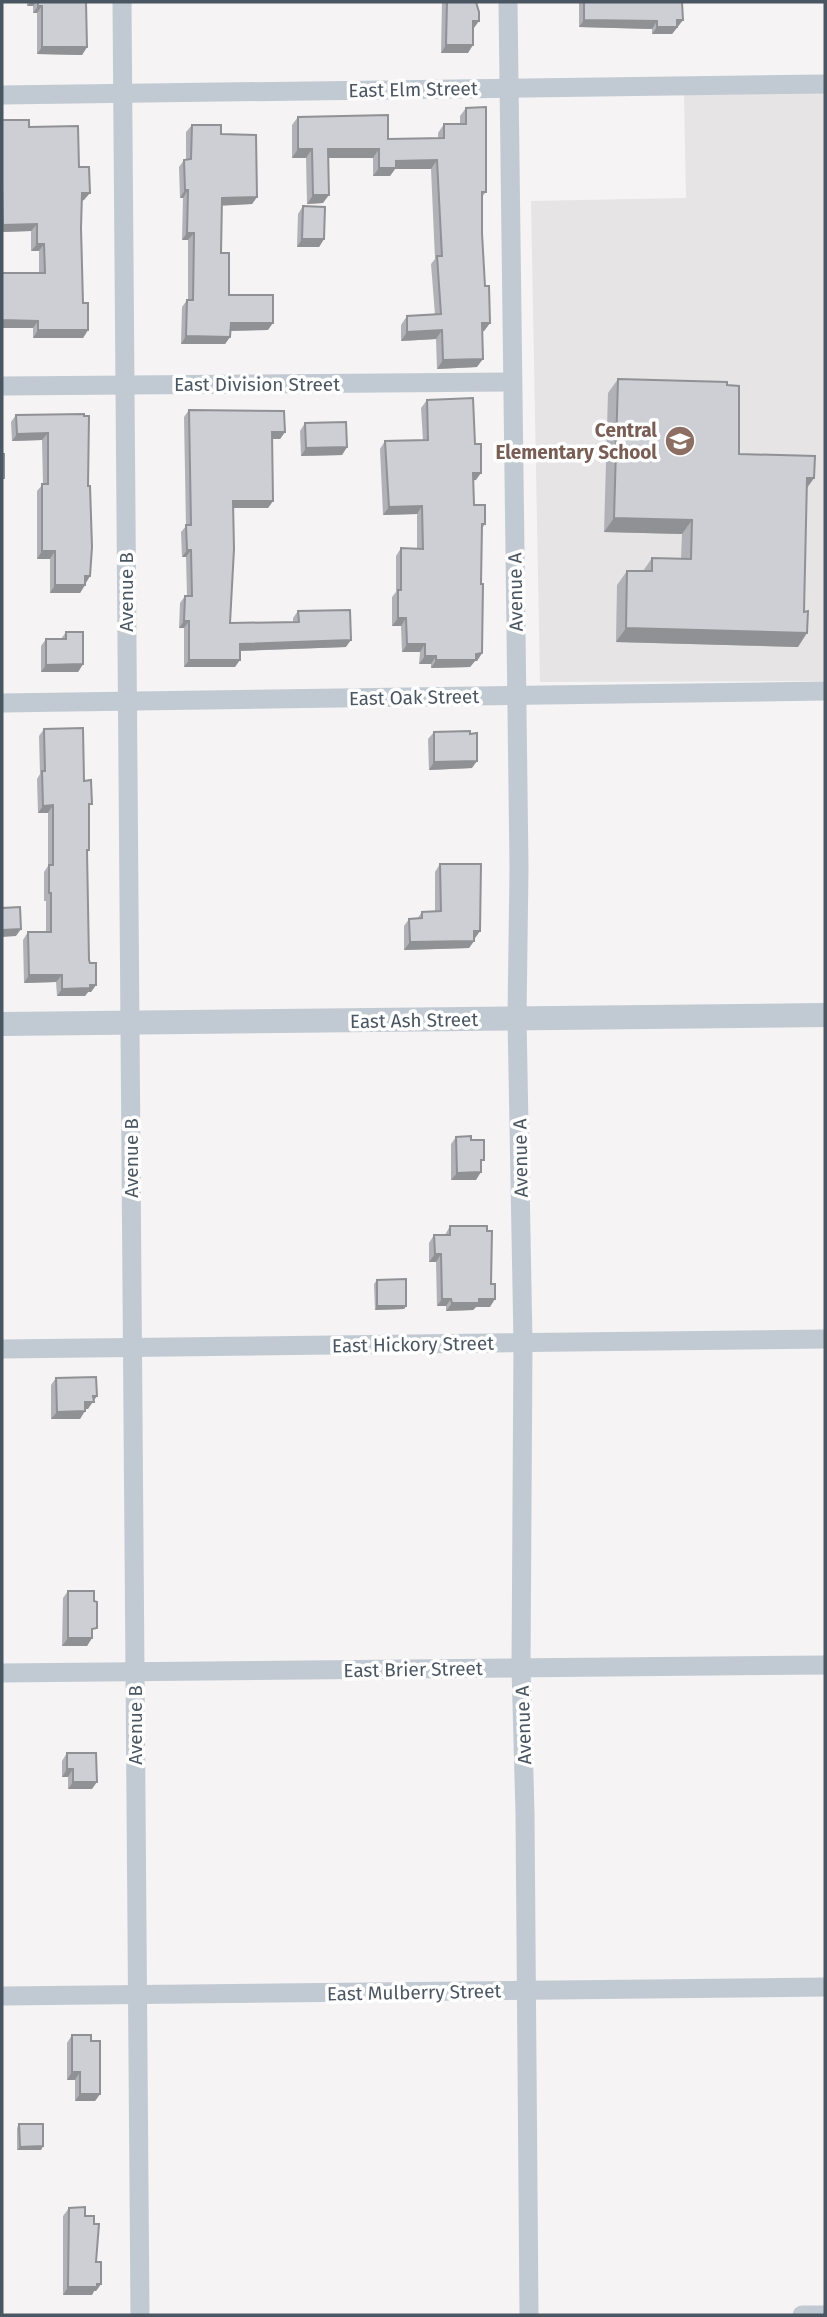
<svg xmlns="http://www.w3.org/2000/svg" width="827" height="2317" font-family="'Fira Sans',sans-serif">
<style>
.education{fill:#e6e4e5}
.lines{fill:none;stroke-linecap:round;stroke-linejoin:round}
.minor{stroke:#c1cad2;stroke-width:19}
.tertiary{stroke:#c1cad2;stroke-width:24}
.wall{fill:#b0b2b7}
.shaded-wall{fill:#909195}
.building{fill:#cdcfd5;stroke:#909195;stroke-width:2}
.labels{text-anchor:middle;stroke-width:7;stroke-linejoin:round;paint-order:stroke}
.street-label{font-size:19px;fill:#4a5661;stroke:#fff}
.education-label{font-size:19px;font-weight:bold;fill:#785e54;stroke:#fff;text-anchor:end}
</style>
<rect width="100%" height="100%" fill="#f5f3f3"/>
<path class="education" d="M825 92V681L540 682 531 201 686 198 684 95Z"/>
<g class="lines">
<g class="minor">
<path d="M122 2 140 2315"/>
<path d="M508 2 519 868 517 1018 523 1342 521 1668 525 1813 529 2315"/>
<path d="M2 95 825 84"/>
<path d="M2 386 512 382"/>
<path d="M2 703 825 691"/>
<path d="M2 1349 825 1339"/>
<path d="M2 1673 825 1665"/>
<path d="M2 1996 825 1987"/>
<path d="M802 2315H825"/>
</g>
<path class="tertiary" d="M2 1024 825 1015"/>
</g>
<g class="wall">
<path d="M27 2H86L87 47 82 55 37 54V13H33V6H27Z"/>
<path d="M442 2H476L474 28 468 53H441Z"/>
<path d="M579 2H682L683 20 672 34H652V29L579 27Z"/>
<path d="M466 108 486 192 482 197V233L485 286 490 323 484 331H482L477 367 437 369 436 339 401 341V325L407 316 435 315 431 264 435 259 431 169H395L390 176H373V158H328L323 203 307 204 306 158H292V125L298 117 388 139 438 138V133L444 124H460V116Z"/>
<path d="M2 120 29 127 79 167 84 200 82 201 81 228 83 303 88 330 83 338H33V328H2V273H39V251H31V231L2 232Z"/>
<path d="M192 125 221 134 257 197 252 204 222 205 221 253 229 295 268 330 230 331V337L225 344H181L182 307 187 300H188V240H182L183 198H180L179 167 184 160H186V132Z"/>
<path d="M303 206 324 239 319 247H297L298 214Z"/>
<path d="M618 379 727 385 739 454 814 478 807 488 798 647 616 642 617 585 627 571H643L652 558 681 559 682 534 604 532 608 393Z"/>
<path d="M427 400 476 480H473L474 505 485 524 482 529 481 584 482 653 477 661H475L470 667 431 668V664H419L420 652H402L401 626H392V597L396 592V556L401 548H417V514L383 515 380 449 385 441H423L421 408Z"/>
<path d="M189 410 285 432 280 439H272L273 501 268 508H233L230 623 293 622V618L298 611 346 647 240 651 235 667H184V628H179L180 603 185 596H187L186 557H182L181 532 186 526 184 417Z"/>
<path d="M84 414 88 486 90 576 80 593H50V559H37V491L43 484 42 440 12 441 11 422 16 415Z"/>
<path d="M305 423 347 447 342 455 301 456 300 431Z"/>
<path d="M66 632 83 664 78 672H41V646L46 639H61Z"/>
<path d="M44 729 84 781 89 807V850L87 853 89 960 96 985 91 992H88L85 996H57L56 982 24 983 23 940 28 932H46V901H44V872L48 866V813H38L37 779 40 774 39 736Z"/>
<path d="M434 732 472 768 429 770 428 739Z"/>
<path d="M440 864 480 931 475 938H474V941L469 948 404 950V926L409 919H417L422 912 435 911V872Z"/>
<path d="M456 1137 471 1140 481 1164 476 1180H451V1144Z"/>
<path d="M450 1226 490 1307H476L473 1310 446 1311V1306H437L436 1262H429V1243L434 1235H445Z"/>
<path d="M377 1280 406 1306 404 1309 375 1310 374 1284Z"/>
<path d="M56 1378 88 1409H85L80 1419H51V1385Z"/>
<path d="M68 1591 92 1636V1638L87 1646H62L63 1598Z"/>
<path d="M67 1753 92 1789H68V1777H62V1761Z"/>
<path d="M72 2035 91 2041 100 2094 95 2101H75V2080H67V2043Z"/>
<path d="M19 2124 43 2146 41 2150H17V2128Z"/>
<path d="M69 2208 85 2216 101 2284 96 2291H94L92 2295H63V2216Z"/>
</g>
<g class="shaded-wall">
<path d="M31 2H36L33 6H27Z"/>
<path d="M38 6H42L37 13H33Z"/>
<path d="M584 20 657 21 652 29 579 27Z"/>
<path d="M677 20H683L672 34H652L657 27Z"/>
<path d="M473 21H479L474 28H468Z"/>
<path d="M446 45H473L468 53H441Z"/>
<path d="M42 47H87L82 55 37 54Z"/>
<path d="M298 149H312L306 158H292Z"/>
<path d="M328 149H379L373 158H322Z"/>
<path d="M437 160 431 169H395L390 176H373L379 168 396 161Z"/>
<path d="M185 190H188L183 198H180Z"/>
<path d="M82 193H90L84 200 77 201Z"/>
<path d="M313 195H329L323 203 307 204Z"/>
<path d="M257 197 252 204 217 206 222 198Z"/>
<path d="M37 224 31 231 2 232V227L3 225Z"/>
<path d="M187 233H194L188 240H182Z"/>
<path d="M302 239H324L319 247H297Z"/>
<path d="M37 244H44L39 251H31Z"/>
<path d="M2 320 38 321 33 328H2Z"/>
<path d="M231 323H273L268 330 225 331Z"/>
<path d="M482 323H490L484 331 476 332Z"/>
<path d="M38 330H88L83 338H33Z"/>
<path d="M442 330 436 339 401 341 407 332Z"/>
<path d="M186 336 230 337 225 344H181Z"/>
<path d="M483 359 477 367 437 369 443 360Z"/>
<path d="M272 432H285L280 439H267Z"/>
<path d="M48 433 42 440 12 441 17 434Z"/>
<path d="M347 447 342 455 301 456 306 448Z"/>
<path d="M473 473H481L476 480 468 481Z"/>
<path d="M807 478H814L804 492Z"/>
<path d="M233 501H273L268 508H228Z"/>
<path d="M422 506 417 514 383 515 389 507Z"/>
<path d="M614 518 692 520 682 534 604 532Z"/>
<path d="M187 550H191L186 557H182Z"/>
<path d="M42 551H55L50 559H37Z"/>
<path d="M85 576H90L85 584Z"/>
<path d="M55 585H85L80 593H50Z"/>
<path d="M398 618H406L401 626H392Z"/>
<path d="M184 621H189L184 628H179Z"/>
<path d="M626 628 807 633 798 647 616 642Z"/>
<path d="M351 640 346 647 235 651 240 644Z"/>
<path d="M407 644H425L420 652H402Z"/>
<path d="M482 653 477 661H475L470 667 431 668 436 660Z"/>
<path d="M425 656H436L431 664H419Z"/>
<path d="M189 660H240L235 667H184Z"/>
<path d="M83 664 78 672H41L46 665Z"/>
<path d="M477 761 472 768 429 770 434 762Z"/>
<path d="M53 805 48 813H38L43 806Z"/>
<path d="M21 929 16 936 2 937V930Z"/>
<path d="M474 931H480L475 938H468Z"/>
<path d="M474 941 469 948 404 950 410 942Z"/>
<path d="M29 975H62L56 982 24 983Z"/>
<path d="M90 985H96L91 992H88L85 996H57L62 989Z"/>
<path d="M481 1172 476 1180H451L457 1173Z"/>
<path d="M435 1254H441L436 1262H429Z"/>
<path d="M442 1299H451L446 1306H437Z"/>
<path d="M479 1299H495L490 1307H476L473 1310 446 1311 452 1303Z"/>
<path d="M377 1306H406L404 1309 375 1310Z"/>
<path d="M93 1396H97L88 1409H80L85 1402Z"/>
<path d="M85 1411 80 1419H51L57 1412Z"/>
<path d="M68 1638H92L87 1646H62Z"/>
<path d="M67 1769H73L68 1777H62Z"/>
<path d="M73 1782H97L92 1789H68Z"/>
<path d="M72 2072H80L75 2080H67Z"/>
<path d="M80 2094H100L95 2101H75Z"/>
<path d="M43 2146 41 2150H17L20 2147Z"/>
<path d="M101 2284 96 2291H94L92 2295H63L68 2287Z"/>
</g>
<g class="building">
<path d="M38 2H86L87 47H42V6H38Z"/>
<path d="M447 2H476L479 12V21H473V45H446Z"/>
<path d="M584 2H682L683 20H677V27H657V21L584 20Z"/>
<path d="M486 107V192H482V233L485 286H489L490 323H482L483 359 443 360 442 330 407 332V316L441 314 437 256H442L437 160 396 161V168H379V149H328L329 195H313L312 149H298V117L388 115V139L444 138V124H466V108Z"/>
<path d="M2 120H29V127L78 126 79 167H89L90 193H82L81 228 83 303H88V330H38V321L2 320V273H45L44 244H37V224L3 225 2 185Z"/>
<path d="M192 125H221V134L256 135 257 197 222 198 221 253H229V295H273V323H231L230 337 186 336 187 300H193L194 233H187L188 190H185L184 160 191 159Z"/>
<path d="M303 206 325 207 324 239H302Z"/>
<path d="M618 379 727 382V385L739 386V454L815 456 814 478H807L804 612 808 611 807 633 626 628 627 571H652V558L691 559 692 520 614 518Z"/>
<path d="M473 398 475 444H481V473H473L474 505H485V524H482L481 584H483L482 653 476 654V660H436V656H425V644H407L406 618H398V590H401V548L423 549 422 506 389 507 385 441 428 440 427 400Z"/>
<path d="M189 410 284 411 285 432H272L273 501H233L234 549 230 623 299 622 298 611 350 610 351 640 240 644V660H189V621H184L185 596H192L191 550H187L186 525H191Z"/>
<path d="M84 414V416H89L88 486H90L92 547 90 576H85V585H55V551H42V484H48V433L17 434 16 415Z"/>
<path d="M346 422 347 447 306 448 305 423Z"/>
<rect x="2" y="454" width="2" height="24"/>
<path d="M66 632H83V664L46 665V639H66Z"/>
<path d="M83 728 84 781 91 780 92 804H89V850H87L89 960 90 963H96V985H90V988L62 989V975H29L28 932H51V893H49V865H53V805L43 806 42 771H45L44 729Z"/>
<path d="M470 731V734L477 733V761L434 762V732Z"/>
<path d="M440 864H481L480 931H474V941L410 942 409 919 422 918V912L441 911Z"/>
<path d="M20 907 21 929 2 930V908Z"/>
<path d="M471 1136V1140H484V1160H481V1172L457 1173 456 1137Z"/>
<path d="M450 1226H487V1231H492L491 1284H495V1299H479V1303H452L451 1299H442L441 1254H435L434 1235H450Z"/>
<path d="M406 1279V1306H377V1280Z"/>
<path d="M96 1377 97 1396H93L94 1402H85V1411L57 1412 56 1378Z"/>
<path d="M68 1591H94V1601L97 1602V1628L92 1629V1638H68Z"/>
<path d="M67 1753H96L97 1782H73V1769H67Z"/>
<path d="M72 2035H91V2041H100V2094H80V2072H72Z"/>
<path d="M19 2124H43V2146L20 2147Z"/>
<path d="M85 2207V2216H94V2224H99L96 2262H101V2284H97V2287H68L69 2208Z"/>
</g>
<defs>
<g id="school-disc" transform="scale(1.575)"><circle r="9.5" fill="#8d6e63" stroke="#fff"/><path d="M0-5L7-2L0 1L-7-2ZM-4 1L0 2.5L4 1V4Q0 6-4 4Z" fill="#fff"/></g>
</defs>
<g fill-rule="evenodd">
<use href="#school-disc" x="680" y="441"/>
</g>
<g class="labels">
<g class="street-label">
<text transform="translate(413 89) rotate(-1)" y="7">East Elm Street</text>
<text x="257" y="391">East Division Street</text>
<text transform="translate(126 592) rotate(-90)" y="7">Avenue B</text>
<text transform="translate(515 592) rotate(-91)" y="7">Avenue A</text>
<text transform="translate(414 697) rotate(-1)" y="7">East Oak Street</text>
<text transform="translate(414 1020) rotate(-1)" y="7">East Ash Street</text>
<text transform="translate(131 1158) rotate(-90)" y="7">Avenue B</text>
<text transform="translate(520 1158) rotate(-91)" y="7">Avenue A</text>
<text transform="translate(413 1344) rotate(-1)" y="7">East Hickory Street</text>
<text transform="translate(413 1669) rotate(-1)" y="7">East Brier Street</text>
<text transform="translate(135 1725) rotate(-90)" y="7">Avenue B</text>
<text transform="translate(523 1725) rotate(-92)" y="7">Avenue A</text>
<text transform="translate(414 1992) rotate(-1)" y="7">East Mulberry Street</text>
</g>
<g class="education-label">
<text x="657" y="437">Central<tspan x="657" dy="22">Elementary School</tspan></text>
</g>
</g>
<rect width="827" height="2317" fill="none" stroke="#4a5661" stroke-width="7"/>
</svg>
